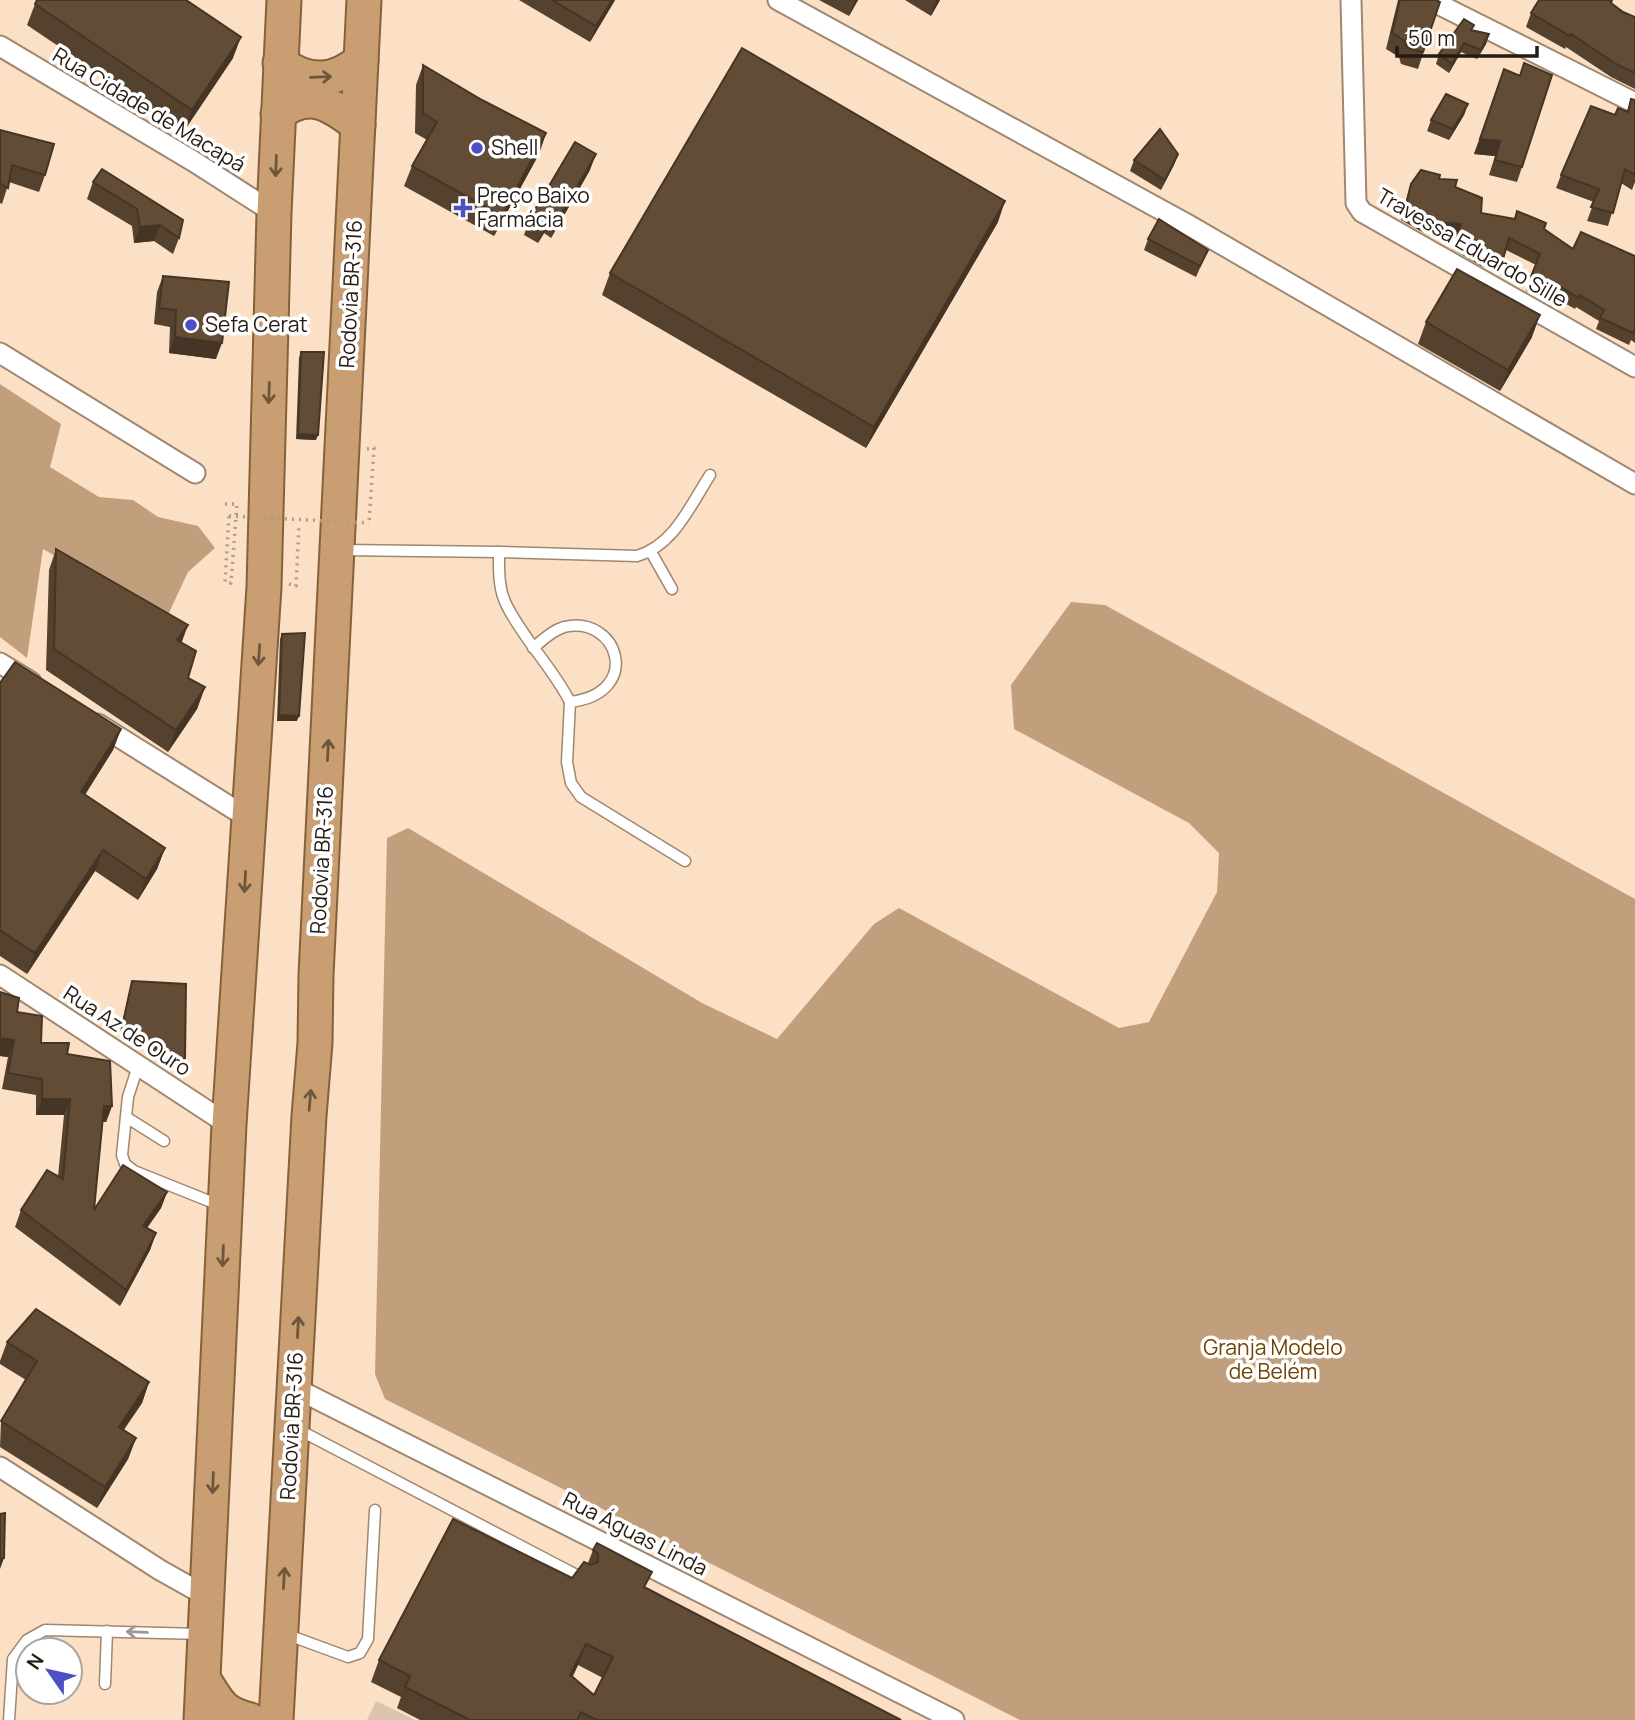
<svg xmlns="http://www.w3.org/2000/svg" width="1635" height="1720" font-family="Manrope,sans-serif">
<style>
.green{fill:#dcc3ab}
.forest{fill:#c29f7c}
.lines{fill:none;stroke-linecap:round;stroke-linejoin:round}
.service-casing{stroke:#9f8770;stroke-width:13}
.minor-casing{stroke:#9f8770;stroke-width:23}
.trunk-casing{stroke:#866139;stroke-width:37}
.path{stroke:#b19c88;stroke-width:3.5;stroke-dasharray:2 5;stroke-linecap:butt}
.service{stroke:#fff;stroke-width:10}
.minor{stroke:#fff;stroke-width:19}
.trunk{stroke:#c89e72;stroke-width:33}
.path-bridge{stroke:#b19c88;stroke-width:3.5;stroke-dasharray:2 5;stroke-linecap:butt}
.wall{fill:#54412e;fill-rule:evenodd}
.shaded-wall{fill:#453526}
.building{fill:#624c36;stroke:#453526;stroke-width:2;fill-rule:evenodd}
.oneway{stroke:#6e563d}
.oneway2{stroke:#9d9894}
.poi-dot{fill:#4d4fc5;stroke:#fff;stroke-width:2.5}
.labels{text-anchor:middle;stroke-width:7;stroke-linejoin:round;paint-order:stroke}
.street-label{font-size:21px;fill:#251b12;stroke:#fff}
.poi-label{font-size:21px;fill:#251b12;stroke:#fff;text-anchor:start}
.park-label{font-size:21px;fill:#714303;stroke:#fff}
</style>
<rect width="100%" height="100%" fill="#fbe0c6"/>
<path class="green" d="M376 1701 415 1720H367Z"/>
<g class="forest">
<path d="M0 384 61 424 50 467 99 497 133 500 158 517 198 526 215 548 188 572 166 619 43 549 27 658 0 637Z"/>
<path d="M1071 602 1105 605 1635 899V1720H1020L385 1399 375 1374 387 838 408 828 702 1003 777 1039 874 924 899 908 1119 1028 1149 1022 1217 892 1219 853 1189 823 1014 729 1011 685Z"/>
</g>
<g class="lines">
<g class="service-casing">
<g id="service">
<path d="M342 550 499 552"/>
<path d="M651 552 672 589"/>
<path d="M533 648C543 640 551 631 564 627 618 614 644 693 570 702 553 668 524 640 507 606 498 589 499 570 499 552L637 556C674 545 690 506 710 475"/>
<path d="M570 702 567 762 571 783 581 797 685 861"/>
<path d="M138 1066 128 1097 122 1155 125 1164 134 1171 219 1205"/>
<path d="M126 1117 164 1141"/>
<path d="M299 1430 584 1579"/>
<path d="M288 1635 348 1657 360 1653 368 1639 375 1510"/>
<path d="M105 1684 107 1631"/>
<path d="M9 1720 13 1659 27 1640 45 1630 201 1634"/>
</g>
</g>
<g class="minor-casing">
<g id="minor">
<path d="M778 0 1185 223 1635 484"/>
<path d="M1351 0 1356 203 1362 212 1635 367"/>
<path d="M1430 0 1635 103"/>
<path d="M0 46 193 161 274 213"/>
<path d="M0 353 195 473"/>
<path d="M0 663 31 682"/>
<path d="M98 724 248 818"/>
<path d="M0 975 229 1125"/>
<path d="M295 1388 954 1720"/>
<path d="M0 1467 160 1570 208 1597"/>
</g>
</g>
<g class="trunk-casing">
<g id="trunk">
<path d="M280 63C308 84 335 83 361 60"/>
<path d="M278 114C309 89 331 104 358 125"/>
<path d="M204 1680C219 1704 222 1713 250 1720"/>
<path d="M201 1720 229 1125 264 587 274 213 284 0"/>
<path d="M276 1720 309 1116 315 1043 316 975 364 0"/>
</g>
</g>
<g class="path">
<path d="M367 449 374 448 369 523"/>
<path d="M225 504H237L231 583 225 582 229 516"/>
<path d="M289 584 296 586 299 525"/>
</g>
<use href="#service" class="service"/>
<use href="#minor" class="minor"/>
<use href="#trunk" class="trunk"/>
<path class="path-bridge" d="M229 516 369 523"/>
</g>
<g class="wall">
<path d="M519 0H615L590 42Z"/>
<path d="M819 0H858L849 16Z"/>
<path d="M905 0H940L931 16Z"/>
<path d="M1398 0H1436L1440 2 1418 69 1401 64 1399 57 1386 49Z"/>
<path d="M1611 3 1623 12 1635 17V89L1611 77 1566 47 1565 49 1526 27 1531 13Z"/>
<path d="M35 4 233 58 184 131 27 25Z"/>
<path d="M1472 31 1489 34 1486 44 1477 59 1461 52 1449 73 1436 64 1439 54Z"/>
<path d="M1524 63 1522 167 1517 182 1489 175 1495 156 1474 154 1504 69 1520 75Z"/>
<path d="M423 65 482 100 546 133 539 154 494 236 404 186 412 166 427 140 415 133 416 85Z"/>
<path d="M1631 99 1635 100V182L1632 190 1621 183 1608 226 1587 221 1594 202 1556 188 1561 175 1615 115 1627 111Z"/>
<path d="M1468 104 1464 115 1449 140 1427 131 1431 120Z"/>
<path d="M0 130 45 175 39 192 9 182 2 204 0 203Z"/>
<path d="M1178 154 1161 190 1130 171 1134 160Z"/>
<path d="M102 169 179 238 173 254 154 241 134 243 132 226 87 199 93 182Z"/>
<path d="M590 170 551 238 544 233 538 243 524 235 530 218Z"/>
<path d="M1439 179 1455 187 1481 213 1514 219 1517 211 1573 249 1635 256V343L1631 340 1629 345 1596 329 1599 321 1576 307 1575 309 1552 296 1550 302 1526 291 1536 265 1506 250 1499 270 1481 266 1452 249 1457 236 1424 233 1401 220 1407 196 1411 184Z"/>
<path d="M998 222 866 448 602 295 610 273Z"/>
<path d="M1148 239 1208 250 1196 277 1144 250Z"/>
<path d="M163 276 216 359 169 353 170 327 154 324 157 292Z"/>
<path d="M1426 322 1532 337 1500 391 1418 344Z"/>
<path d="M301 352 316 440 296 439 299 358Z"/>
<path d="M56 549 182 643 188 678 205 687 197 709 168 752 46 670 49 570Z"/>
<path d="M282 634 297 721H277L280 639Z"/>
<path d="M0 683 121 729 113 750 85 795 165 848 157 869 138 900 95 871 27 974 0 956Z"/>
<path d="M132 981 185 1058 183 1063H171L120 1032Z"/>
<path d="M0 992 17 1012 41 1043 67 1054 112 1106 106 1122H103L94 1210 167 1192 161 1208 147 1228 156 1233 150 1250 120 1306 15 1227 21 1210 58 1177 64 1115H36V1095L2 1089 8 1057 0 1056Z"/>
<path d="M7 1342 149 1382 142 1403 123 1430 136 1438 128 1459 97 1508 0 1447 1 1421 26 1380 0 1364V1361Z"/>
<path d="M593 1550 646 1589 901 1720H420L397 1708 401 1697 371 1682 379 1660 572 1578 588 1563ZM578 1665 603 1678 594 1695 573 1676Z"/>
</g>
<g class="shaded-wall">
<path d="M612 0H615L590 42 596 26Z"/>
<path d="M855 0H858L849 16Z"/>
<path d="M936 0H940L931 16Z"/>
<path d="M1489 34 1486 44 1477 59 1481 50Z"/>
<path d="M241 37 233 58 184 131 192 110Z"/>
<path d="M1464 43 1461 52 1449 73 1452 64Z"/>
<path d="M1468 104 1464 115 1449 140 1453 129Z"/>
<path d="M546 133 539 154 494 236 502 216Z"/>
<path d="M1480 139 1500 141 1495 156 1474 154Z"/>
<path d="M596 154 590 170 551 238 557 221Z"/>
<path d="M1178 154 1174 165 1161 190 1165 180Z"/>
<path d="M1005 201 998 222 866 448 874 427Z"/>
<path d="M550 217 544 233 538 243 544 227Z"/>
<path d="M1429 222 1461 224 1457 236 1424 233Z"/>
<path d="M160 225 154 241 134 243 140 227Z"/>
<path d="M1540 315 1532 337 1500 391 1508 370Z"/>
<path d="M175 337 222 343 216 359 169 353Z"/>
<path d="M298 434 318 435 316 440 296 439Z"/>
<path d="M188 625 180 647 177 640Z"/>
<path d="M205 687 197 709 168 752 176 730Z"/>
<path d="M279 715 299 716 297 721H277Z"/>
<path d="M121 729 113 750 73 813 81 792Z"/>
<path d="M165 848 157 869 138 900 146 879Z"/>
<path d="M103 850 95 871 27 974 35 953Z"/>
<path d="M0 1038 14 1040 8 1057 0 1056Z"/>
<path d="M172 1058H185L183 1063H171Z"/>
<path d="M42 1099H70L64 1115H36Z"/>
<path d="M104 1106H112L106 1122H98Z"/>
<path d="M167 1192 161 1208 137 1242 143 1226Z"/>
<path d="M156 1233 150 1250 120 1306 126 1290Z"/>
<path d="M149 1382 142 1403 111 1449 119 1427Z"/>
<path d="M136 1438 128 1459 97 1508 105 1487Z"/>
<path d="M4 1558 0 1569V1559Z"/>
<path d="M586 1644 578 1665 563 1696 570 1675Z"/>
</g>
<g class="building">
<path d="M37 0H186L241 37 192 110 35 4Z"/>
<path d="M552 0H612L596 26Z"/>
<path d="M1400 0H1436L1440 2 1423 52 1407 48 1405 41 1392 33Z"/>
<path d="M1539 0H1612L1611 3 1623 12 1635 17V73L1616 64 1571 34 1570 36 1531 13Z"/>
<path d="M1464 19 1474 25 1471 30 1489 34 1481 50 1464 43 1452 64 1439 54Z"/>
<path d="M742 48 1005 201 874 427 610 273Z"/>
<path d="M1524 63 1552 75 1522 167 1495 160 1500 141 1480 139 1504 69 1520 76Z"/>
<path d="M423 65 482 100 546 133 502 216 412 166 437 122 423 113Z"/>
<path d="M1446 94 1468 104 1453 129 1431 120Z"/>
<path d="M1631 99 1635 100V175L1625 169 1613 213 1591 207 1599 189 1561 175 1591 106 1615 115 1618 108 1628 112Z"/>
<path d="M1160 129 1178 154 1165 180 1134 160Z"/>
<path d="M0 130 54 144 45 175 12 165 8 188 0 183Z"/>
<path d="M575 142 596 154 557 221 550 217 544 227 530 218Z"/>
<path d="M102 169 183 220 179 238 160 225 140 227 137 209 93 182Z"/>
<path d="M1421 170 1440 175 1439 179 1457 180 1455 187 1482 198 1481 213 1515 219 1517 211 1546 223 1544 229 1573 249 1581 232 1635 256V330L1633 333 1600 318 1604 310 1580 295 1579 298 1554 283V291L1530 279 1540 254 1509 238 1503 259 1486 254 1456 238 1461 224 1429 222 1405 209 1411 184Z"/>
<path d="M1159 219 1208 250 1200 266 1148 239Z"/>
<path d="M1457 269 1540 315 1508 370 1426 322Z"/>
<path d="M163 276 229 282 222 343 175 337 176 310 159 308Z"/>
<path d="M301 352H324L318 435 298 434Z"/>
<path d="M56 549 188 625 177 640 196 651 188 678 205 687 176 730 54 649Z"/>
<path d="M305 633 299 716 279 715 282 634Z"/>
<path d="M15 662 121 729 81 792 165 848 146 879 103 850 35 953 0 930V683Z"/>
<path d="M132 981 186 984 185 1058H172L122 1027Z"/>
<path d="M0 992 19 998 17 1012 42 1016 41 1043H69L67 1054 110 1061 112 1106H104L94 1210 123 1165 167 1192 143 1226 156 1233 126 1290 21 1210 47 1170 63 1179 70 1099H42V1079L8 1073 14 1040 0 1038Z"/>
<path d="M36 1309 149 1382 119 1427 136 1438 105 1487 1 1421 37 1361 7 1342Z"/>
<path d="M5 1513 4 1558 0 1559V1514Z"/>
<path d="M453 1519 572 1578 584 1562 591 1565 598 1562V1554L593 1550 597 1543 652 1572 644 1587 901 1720H597L581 1712 577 1720H470L405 1687 410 1676 379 1660ZM586 1644 613 1657 594 1695 570 1675Z"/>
</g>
<defs><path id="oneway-shaft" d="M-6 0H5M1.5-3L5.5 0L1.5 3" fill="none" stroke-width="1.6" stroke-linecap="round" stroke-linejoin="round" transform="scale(1.75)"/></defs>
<g class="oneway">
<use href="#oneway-shaft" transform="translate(321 77) rotate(-2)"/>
<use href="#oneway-shaft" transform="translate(276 166) rotate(92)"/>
<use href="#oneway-shaft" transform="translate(269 393) rotate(92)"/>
<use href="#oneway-shaft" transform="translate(259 655) rotate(94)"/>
<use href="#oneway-shaft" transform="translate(328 750) rotate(-87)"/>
<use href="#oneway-shaft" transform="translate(245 882) rotate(93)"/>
<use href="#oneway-shaft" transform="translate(310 1100) rotate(-85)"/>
<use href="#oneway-shaft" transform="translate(223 1256) rotate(92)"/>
<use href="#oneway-shaft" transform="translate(298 1327) rotate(-87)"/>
<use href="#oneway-shaft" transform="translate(213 1483) rotate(92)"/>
<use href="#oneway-shaft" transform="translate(284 1578) rotate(-87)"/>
</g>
<use class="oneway2" href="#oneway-shaft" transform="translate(137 1632) rotate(-178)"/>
<g class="poi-dot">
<circle cx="477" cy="148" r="7"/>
<path d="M459.5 197.5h7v7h7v7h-7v7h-7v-7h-7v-7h7z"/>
<circle cx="191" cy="325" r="7"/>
</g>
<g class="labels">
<g class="street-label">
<text transform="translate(149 110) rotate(31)" y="7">Rua Cidade de Macapá</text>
<text transform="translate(1472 248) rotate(30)" y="7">Travessa Eduardo Sille</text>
<text transform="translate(351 294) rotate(-87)" y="7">Rodovia BR-316</text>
<text transform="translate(322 860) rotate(-87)" y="7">Rodovia BR-316</text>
<text transform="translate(127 1031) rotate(33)" y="7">Rua Az de Ouro</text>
<text transform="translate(292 1426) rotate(-87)" y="7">Rodovia BR-316</text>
<text transform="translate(635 1534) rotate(27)" y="7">Rua Águas Linda</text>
</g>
<g class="poi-label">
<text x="491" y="155">Shell</text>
<text x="477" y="203">Preço Baixo<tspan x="477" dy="24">Farmácia</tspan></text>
<text x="205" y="332">Sefa Cerat</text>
</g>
<g class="park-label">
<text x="1273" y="1355">Granja Modelo<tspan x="1273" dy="24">de Belém</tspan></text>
</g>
</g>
<g transform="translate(49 1671) rotate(304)"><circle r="33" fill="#ffffff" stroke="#a8a4a0" stroke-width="2"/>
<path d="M0-5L12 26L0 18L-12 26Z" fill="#4d4fc5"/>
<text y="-10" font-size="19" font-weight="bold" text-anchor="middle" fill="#251b12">N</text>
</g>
<path d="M1397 46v10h140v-10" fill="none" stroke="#251b12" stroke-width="3.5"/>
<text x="1408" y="46" font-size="21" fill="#251b12" stroke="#ffffff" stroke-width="5" paint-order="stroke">50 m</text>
</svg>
